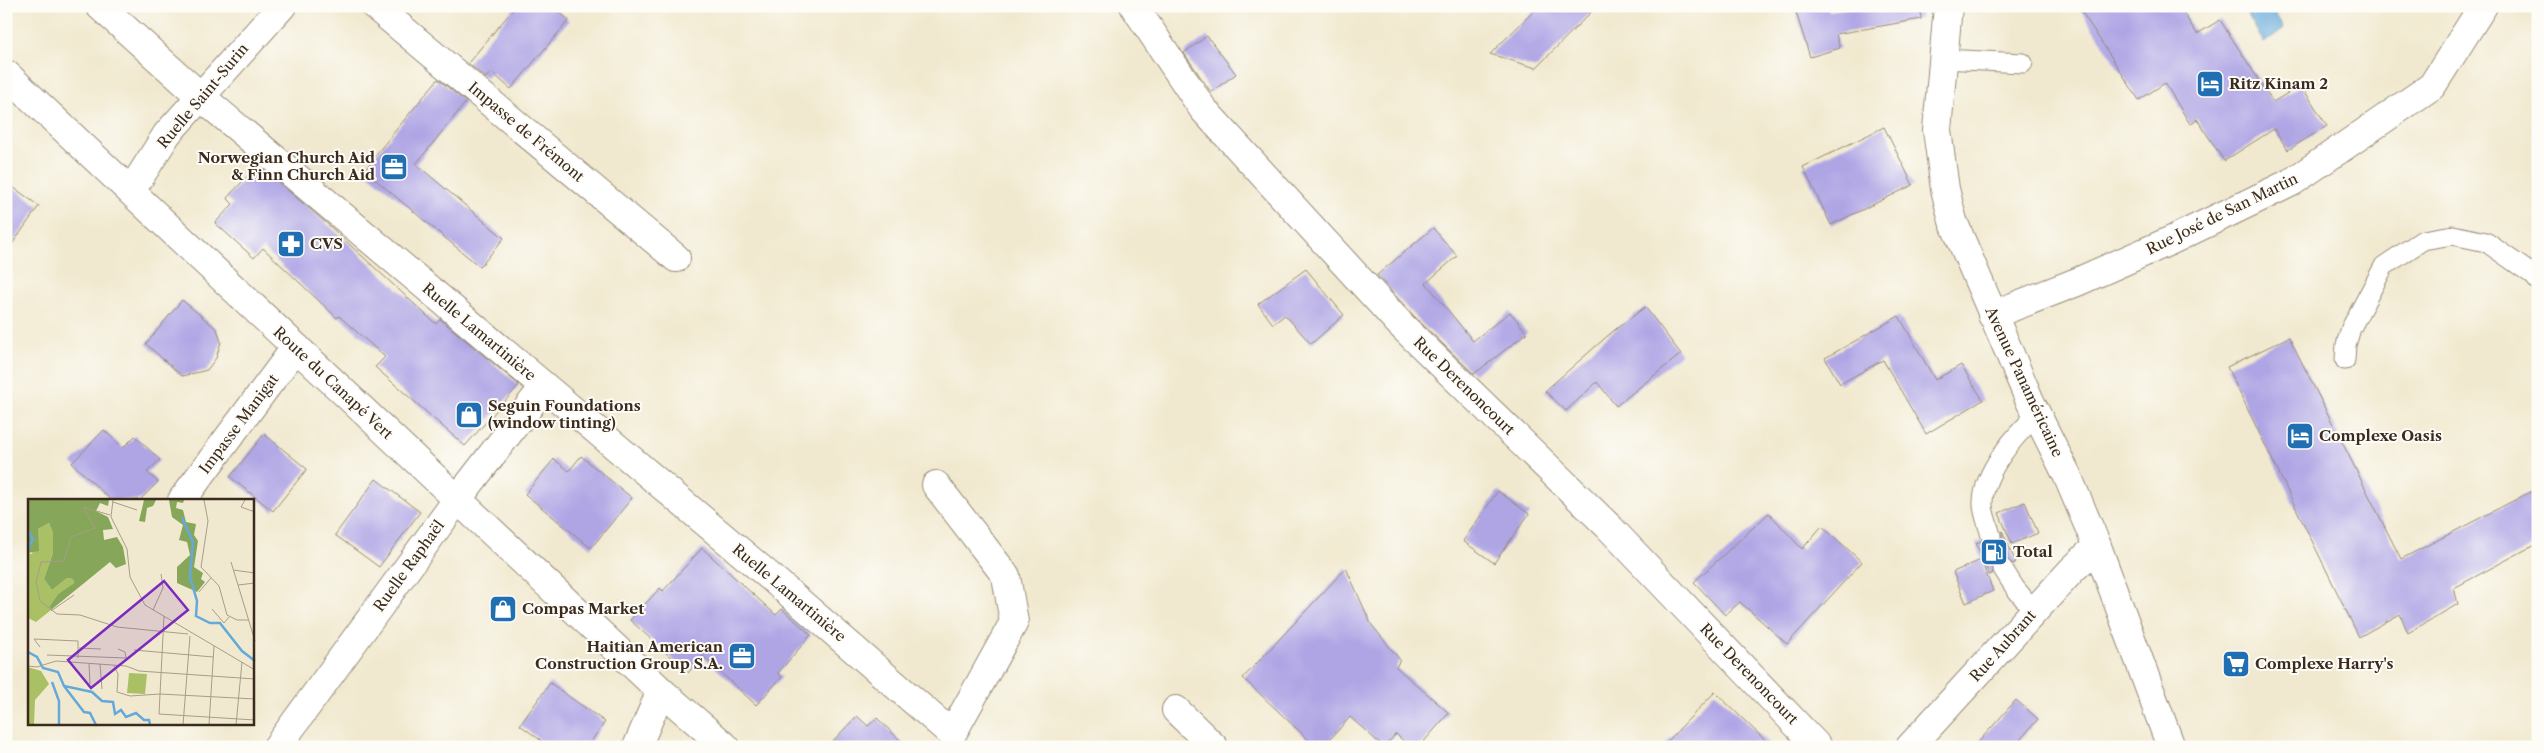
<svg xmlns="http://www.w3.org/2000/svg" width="2544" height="753" font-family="'Libre Caslon Text',serif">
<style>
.water{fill:#64a9da;stroke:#506a7c}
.building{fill:#afa5e5}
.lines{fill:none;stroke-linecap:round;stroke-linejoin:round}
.lane-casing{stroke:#968a76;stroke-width:21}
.street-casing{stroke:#968a76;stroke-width:30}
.secondary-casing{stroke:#968a76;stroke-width:30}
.lane{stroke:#fff;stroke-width:19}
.street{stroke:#fff;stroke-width:28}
.secondary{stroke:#fff;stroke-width:28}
.labels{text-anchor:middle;stroke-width:4;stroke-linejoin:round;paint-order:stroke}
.poi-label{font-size:15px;font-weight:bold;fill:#3b2a1e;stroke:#fdfcf7;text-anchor:start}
.street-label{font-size:15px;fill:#3b2a1e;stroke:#fdfcf7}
.inset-river{fill:none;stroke:#64a9da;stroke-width:2.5}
.inset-road{fill:none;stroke:#a89d88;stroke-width:1}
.view{fill:#7b2cbf;fill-opacity:0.15;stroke:#7b2cbf;stroke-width:2.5}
.inset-edge{fill:none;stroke:#3b2a1e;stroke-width:2.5}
</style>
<rect width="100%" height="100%" fill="#fdfcf7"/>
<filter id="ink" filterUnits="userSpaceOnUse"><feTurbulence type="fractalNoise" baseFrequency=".02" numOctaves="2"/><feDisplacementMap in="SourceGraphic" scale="10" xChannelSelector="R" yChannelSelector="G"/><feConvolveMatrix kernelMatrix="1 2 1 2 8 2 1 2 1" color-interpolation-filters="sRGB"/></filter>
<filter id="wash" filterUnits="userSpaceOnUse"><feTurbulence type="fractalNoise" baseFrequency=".0096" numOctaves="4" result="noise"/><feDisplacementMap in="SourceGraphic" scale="20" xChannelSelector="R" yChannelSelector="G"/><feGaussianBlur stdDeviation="1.12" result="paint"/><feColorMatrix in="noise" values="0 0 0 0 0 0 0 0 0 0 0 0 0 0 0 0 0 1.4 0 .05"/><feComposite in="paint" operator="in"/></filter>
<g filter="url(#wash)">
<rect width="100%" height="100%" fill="#f1e9cf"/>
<path class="water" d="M2243 6H2280L2275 14 2284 28 2264 43Z"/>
<g id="blocks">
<g class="building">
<path d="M516 6H551L569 20 511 89 491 72 486 78 468 63Z"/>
<path d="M1539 6H1597L1536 68 1490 54Z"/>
<path d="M1794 6H1827L1829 11 1860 6H1920L1921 19 1836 34 1840 48 1810 57Z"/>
<path d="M2078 6H2179L2197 34 2220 20 2273 102 2301 85 2327 126 2288 150 2274 129 2224 161 2197 119 2190 124 2165 83 2139 100Z"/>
<path d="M1207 36 1236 74 1211 92 1184 53Z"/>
<path d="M438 79 466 102 416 164 504 238 480 267 365 171 373 158Z"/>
<path d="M1884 127 1913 185 1831 225 1803 167Z"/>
<path d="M258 165 324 221 436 324 440 319 519 385 465 446 375 367 385 357 339 316 337 318 263 248 254 258 215 223 233 204 227 198Z"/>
<path d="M6 182 39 206 6 253Z"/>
<path d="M1433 228 1457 256 1426 283 1473 341 1510 312 1527 333 1474 374 1414 316 1377 275Z"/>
<path d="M1306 269 1344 315 1311 344 1285 315 1273 324 1258 304Z"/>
<path d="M182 300 217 329 221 342 216 358 207 370 182 376 146 344Z"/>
<path d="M1645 307 1681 354 1616 406 1597 382 1566 411 1545 391 1612 332Z"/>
<path d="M1899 316 1935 380 1961 365 1983 400 1926 434 1883 360 1840 384 1825 358Z"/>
<path d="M2289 337 2401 559 2538 488V543L2454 588 2458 604 2408 633 2400 614 2359 637 2227 367Z"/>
<path d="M104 430 123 448 135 436 160 460 147 472 158 482 140 500H111L72 463Z"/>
<path d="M264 434 307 469 273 511 230 477Z"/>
<path d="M581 456 632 498 591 548 525 494 554 459 569 471Z"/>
<path d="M376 479 420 512 379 567 335 535Z"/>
<path d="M1498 491 1529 514 1494 563 1463 541Z"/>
<path d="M2025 502 2038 533 2012 544 1999 513Z"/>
<path d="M1769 513 1802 549 1822 526 1862 562 1787 644 1740 602 1725 615 1694 582Z"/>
<path d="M2002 531 2016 563 2013 564 2003 558 1997 559 1993 564V573L1989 575 1976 543 1981 541 1987 547H1994L2002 540Z"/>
<path d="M702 548 776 615 782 609 811 635 778 673 782 677 756 705 703 656 688 673 630 620 660 588 663 591Z"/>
<path d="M1981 560 1993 591 1966 603 1953 572Z"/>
<path d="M1346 568 1371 624 1400 660 1396 667 1449 713 1419 747H1410L1396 734 1384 747 1350 717 1323 747H1316L1243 678Z"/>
<path d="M550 683 605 722 587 747H550L520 725Z"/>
<path d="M1715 692 1772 747H1662Z"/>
<path d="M2016 700 2038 719 2014 747H1974Z"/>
<path d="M857 716 868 726 877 718 907 747H827Z"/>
</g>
</g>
</g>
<g filter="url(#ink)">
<use href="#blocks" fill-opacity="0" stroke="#968a76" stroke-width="1"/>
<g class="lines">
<g class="lane-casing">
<g id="lane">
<path d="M1943 59 2023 63"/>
<path d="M2345 360 2346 345 2351 328 2384 266 2423 240 2453 235 2486 242 2533 275 2538 281"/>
<path d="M1991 536C1989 526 1982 512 1983 502 1984 471 2015 435 2037 415"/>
<path d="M2003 569 2015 588 2034 611"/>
</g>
</g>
<g class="street-casing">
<g id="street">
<path d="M100 6 200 96 774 580 952 734 1014 622 1006 576 936 485"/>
<path d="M375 6 676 258"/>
<path d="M1134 6 1203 109 1401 325 1608 526 1818 747"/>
<path d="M131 191 167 134 282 6"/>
<path d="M1992 315 2077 282 2172 240 2292 182 2432 86 2483 6"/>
<path d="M182 500 296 347"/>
<path d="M1176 710 1214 747"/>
<path d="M277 747 457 500 544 387"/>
<path d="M1910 747 2072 570 2097 546"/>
</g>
</g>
<g class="secondary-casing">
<g id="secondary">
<path d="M1948 6 1937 130 1945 189 1953 221 2030 401 2067 475 2097 546 2171 747"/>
<path d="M6 74 661 691 726 747"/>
<path d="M637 747 661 691"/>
</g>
</g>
<use href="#lane" class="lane"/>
<use href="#street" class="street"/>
<use href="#secondary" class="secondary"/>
</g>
</g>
<defs>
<g id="hotel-square" transform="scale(1.4375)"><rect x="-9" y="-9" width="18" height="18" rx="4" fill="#1f6fb2" stroke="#fdfcf7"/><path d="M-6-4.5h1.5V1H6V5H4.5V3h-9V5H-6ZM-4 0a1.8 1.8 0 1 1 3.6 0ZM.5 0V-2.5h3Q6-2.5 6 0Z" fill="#fff"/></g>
<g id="office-square" transform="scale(1.4375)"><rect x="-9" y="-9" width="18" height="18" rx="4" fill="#1f6fb2" stroke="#fdfcf7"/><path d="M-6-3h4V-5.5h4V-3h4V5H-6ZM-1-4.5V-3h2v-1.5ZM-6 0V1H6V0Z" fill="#fff"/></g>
<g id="pharmacy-square" transform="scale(1.4375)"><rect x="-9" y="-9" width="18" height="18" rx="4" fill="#1f6fb2" stroke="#fdfcf7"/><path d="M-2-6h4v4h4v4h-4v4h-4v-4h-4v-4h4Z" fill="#fff"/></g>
<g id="shop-square" transform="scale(1.4375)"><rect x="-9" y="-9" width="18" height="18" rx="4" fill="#1f6fb2" stroke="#fdfcf7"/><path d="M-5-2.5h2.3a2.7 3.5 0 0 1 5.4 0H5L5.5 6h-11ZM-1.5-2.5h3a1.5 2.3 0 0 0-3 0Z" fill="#fff"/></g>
<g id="fuel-square" transform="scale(1.4375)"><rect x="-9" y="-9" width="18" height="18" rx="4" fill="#1f6fb2" stroke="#fdfcf7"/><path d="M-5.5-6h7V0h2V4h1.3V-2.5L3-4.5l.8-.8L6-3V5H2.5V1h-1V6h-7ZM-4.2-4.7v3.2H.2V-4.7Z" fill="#fff"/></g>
<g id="supermarket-square" transform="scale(1.4375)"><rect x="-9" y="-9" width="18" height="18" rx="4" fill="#1f6fb2" stroke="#fdfcf7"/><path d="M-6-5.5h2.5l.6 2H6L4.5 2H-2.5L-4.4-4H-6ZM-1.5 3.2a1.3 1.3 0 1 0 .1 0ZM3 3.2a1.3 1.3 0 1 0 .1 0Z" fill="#fff"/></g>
</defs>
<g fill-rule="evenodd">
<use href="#hotel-square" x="2210" y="84"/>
<use href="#office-square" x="394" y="167"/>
<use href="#pharmacy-square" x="291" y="244"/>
<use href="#shop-square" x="469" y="415"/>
<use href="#hotel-square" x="2300" y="436"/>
<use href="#fuel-square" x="1994" y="552"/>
<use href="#shop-square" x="503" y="609"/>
<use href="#office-square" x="742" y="656"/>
<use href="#supermarket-square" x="2236" y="664"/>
</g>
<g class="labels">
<g class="poi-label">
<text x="2229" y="89">Ritz Kinam 2</text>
<text x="375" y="163" text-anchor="end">Norwegian Church Aid<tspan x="375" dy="17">&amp; Finn Church Aid</tspan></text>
<text x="310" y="249">CVS</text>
<text x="488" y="411">Seguin Foundations<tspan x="488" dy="17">(window tinting)</tspan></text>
<text x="2319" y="441">Complexe Oasis</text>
<text x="2013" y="557">Total</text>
<text x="522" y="614">Compas Market</text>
<text x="723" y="652" text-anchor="end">Haitian American<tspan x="723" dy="17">Construction Group S.A.</tspan></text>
<text x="2255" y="669">Complexe Harry's</text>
</g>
<g class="street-label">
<text transform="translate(203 96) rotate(-50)" y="5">Ruelle Saint-Surin</text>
<text transform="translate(526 132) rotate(40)" y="5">Impasse de Frémont</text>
<text transform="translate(2222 214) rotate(-26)" y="5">Rue José de San Martin</text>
<text transform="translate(479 332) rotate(40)" y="5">Ruelle Lamartinière</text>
<text transform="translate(2024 382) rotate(65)" y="5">Avenue Panaméricaine</text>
<text transform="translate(333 383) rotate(43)" y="5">Route du Canapé Vert</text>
<text transform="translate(1464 386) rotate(44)" y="5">Rue Derenoncourt</text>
<text transform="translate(239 424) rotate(-53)" y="5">Impasse Manigat</text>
<text transform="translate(409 566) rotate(-54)" y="5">Ruelle Raphaël</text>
<text transform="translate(789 593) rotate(40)" y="5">Ruelle Lamartinière</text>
<text transform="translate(2003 646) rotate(-48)" y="5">Rue Aubrant</text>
<text transform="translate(1749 674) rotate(46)" y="5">Rue Derenoncourt</text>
</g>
</g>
<g transform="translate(28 499)">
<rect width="226" height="226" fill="#f1e9cf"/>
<path d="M21 24 25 34V54L16 80 24 91 39 79 45 80 46 84 30 95 21 108 23 111 8 123 0 119V54L4 55 10 30ZM0 168 13 172 21 185 7 201 6 226H0ZM101 174 119 175 117 195 99 194Z" fill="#a9c065"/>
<path d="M0 1H81L80 7 72 4 68 12 80 18 85 30 75 31 76 41 89 38 95 48 98 65 88 69 82 63 23 111 21 108 30 95 46 84 45 80 39 79 24 91 16 80 25 54V34L21 24 10 30 11 52 0 54ZM116 1H128L125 7 119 9 117 23 111 22ZM141 1H156L155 4 149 3 148 9 155 11 158 23 168 25 166 36 170 42 166 68 175 74 173 80 177 83 169 93 149 84V68L162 56 159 43 151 41 155 26 144 18Z" fill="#86a65a"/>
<path class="inset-river" d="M154 19 165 43 162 78 169 102 168 117 182 124H192L214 152 227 162M0 32 5 40 0 50M0 153 9 158 15 169 30 173 36 187 64 193 74 202 85 203 87 215 93 211 98 218 108 214 116 221H121L122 226M24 183 31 202V226M36 187 56 213 62 214 68 226"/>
<path class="inset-road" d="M85 1 83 18 99 50 102 78 117 106 227 171M176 1 180 22 173 68 191 87 199 116 209 121H221M217 1 213 8 227 13M85 3 109 11M55 8 67 29 43 38 36 62 13 63 8 83 12 102 29 115 52 116 89 128 160 135M55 8 82 16M203 63 227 142M205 71 227 74M210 86 227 84M171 93 183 79M184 110 196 124 201 118M125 111 135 89 133 75M23 112 46 96M136 117 131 215 227 221M12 148 6 140 50 142V159M51 149 73 150M106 151 185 158M19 156 98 159 97 153 90 150M61 165 62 185M72 165 74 190M0 167 9 168 28 162 98 167 111 172 227 180M86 167 90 175 89 193 102 197 132 195 227 200M155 226 162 137M181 226 186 147M208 226 214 163"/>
<path class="view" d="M136 82 160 111 63 189 40 161Z"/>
<rect width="226" height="226" class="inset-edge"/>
</g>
<rect width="2544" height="753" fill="none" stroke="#fdfcf7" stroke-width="25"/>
</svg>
